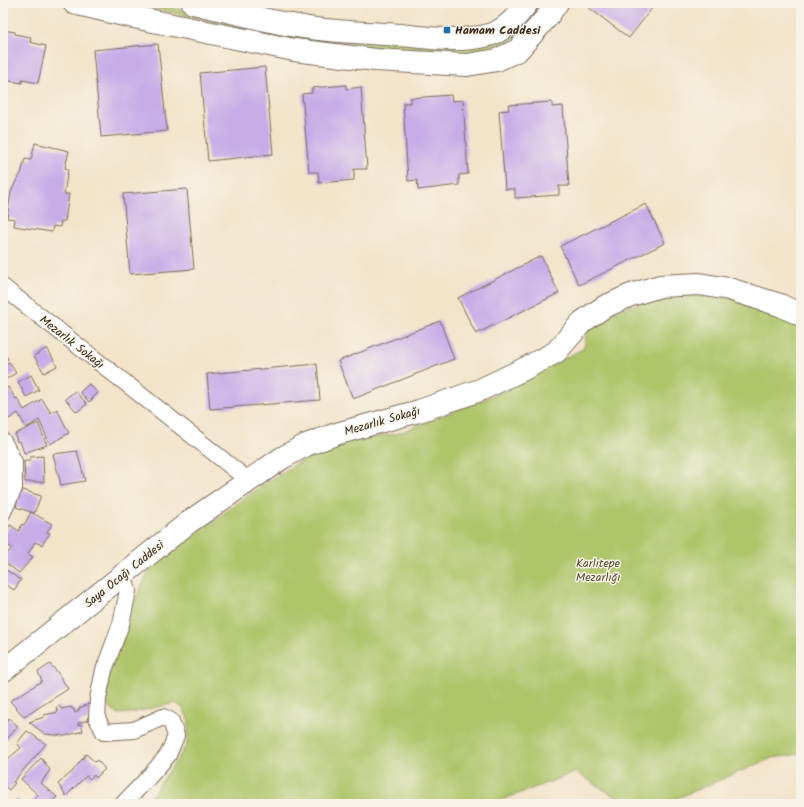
<svg xmlns="http://www.w3.org/2000/svg" width="804" height="807" font-family="Kalam,sans-serif">
<style>
.green{fill:#afc56a;stroke:#757844}
.building{fill:#c7ace8}
.lines{fill:none;stroke-linecap:round;stroke-linejoin:round}
.street-casing{stroke:#7b6b5a;stroke-width:18}
.secondary-casing{stroke:#7b6b5a;stroke-width:24}
.street{stroke:#fff;stroke-width:16}
.secondary{stroke:#fff;stroke-width:22}
.poi-dot{fill:#1f6fb2;stroke:#f7f3e8;stroke-width:1.5}
.labels{text-anchor:middle;stroke-width:3;stroke-linejoin:round;paint-order:stroke}
.poi-label{font-size:12px;font-weight:bold;fill:#3b2a1e;stroke:#f7f3e8;text-anchor:start}
.street-label{font-size:12px;fill:#3b2a1e;stroke:#f7f3e8}
.park-label{font-size:12px;fill:#585131;stroke:#f7f3e8}
</style>
<rect width="100%" height="100%" fill="#f7f3e8"/>
<filter id="ink" filterUnits="userSpaceOnUse"><feTurbulence type="fractalNoise" baseFrequency=".025" numOctaves="2"/><feDisplacementMap in="SourceGraphic" scale="8" xChannelSelector="R" yChannelSelector="G"/><feConvolveMatrix kernelMatrix="1 2 1 2 8 2 1 2 1" color-interpolation-filters="sRGB"/></filter>
<filter id="wash" filterUnits="userSpaceOnUse"><feTurbulence type="fractalNoise" baseFrequency=".012" numOctaves="4" result="noise"/><feDisplacementMap in="SourceGraphic" scale="16" xChannelSelector="R" yChannelSelector="G"/><feGaussianBlur stdDeviation="0.9" result="paint"/><feColorMatrix in="noise" values="0 0 0 0 0 0 0 0 0 0 0 0 0 0 0 0 0 1.4 0 .05"/><feComposite in="paint" operator="in"/></filter>
<g filter="url(#wash)">
<rect width="100%" height="100%" fill="#f3e3c9"/>
<g class="green">
<path d="M128 3H151L209 16 502 41 521 30 539 3H544C533 19 521 38 502 45 472 57 440 52 409 50 371 47 329 46 291 39 236 29 183 14 128 3Z"/>
<path d="M687 291 732 297 801 320V754L772 758 663 804H627L576 772 491 804H146L187 745 189 722 184 709 176 703 131 713 117 714 106 703 107 678 121 643 138 593 153 564 178 548 255 490 296 464 347 440 396 434 500 393 584 348 588 326 623 308Z"/>
</g>
<g id="blocks">
<g class="building">
<path d="M585 3H656L629 38 584 4Z"/>
<path d="M3 30 15 32V34L31 37 30 42 46 46 38 83 22 80V83L4 80 3 84Z"/>
<path d="M158 44 167 131 101 137 93 50Z"/>
<path d="M265 67 273 154 208 161 200 73Z"/>
<path d="M346 85V89L361 87 367 169H354V180L319 183 318 172H309L302 94 312 93V88Z"/>
<path d="M451 95 452 101 463 100 468 174 459 175V185L418 190 417 180 408 181 403 103H410V98Z"/>
<path d="M552 102V107L563 106 569 186H559V195L515 198V189H505L499 111 509 110 508 105Z"/>
<path d="M35 143 69 151 65 168 68 169 64 194H69L65 221H61L60 227 53 226 52 232 14 226 15 219 7 218 11 192 17 179 21 174 25 159 31 160Z"/>
<path d="M187 189 194 269 130 274 123 194Z"/>
<path d="M646 204 665 243 579 285 560 246Z"/>
<path d="M541 256 559 293 476 334 458 298Z"/>
<path d="M440 321 454 359 353 399 338 361Z"/>
<path d="M47 348 57 366 44 373 34 356Z"/>
<path d="M3 350 8 359 3 362Z"/>
<path d="M9 362 16 373 3 381V366Z"/>
<path d="M317 364 320 400 210 409 207 374Z"/>
<path d="M31 375 39 390 26 397 18 382Z"/>
<path d="M89 384 98 393 89 402 80 392Z"/>
<path d="M8 387 16 399 17 398 24 410 42 399 51 413 57 409 69 433 50 444 39 420 26 428 18 413 9 419 3 408V390Z"/>
<path d="M75 391 87 404 77 412 65 399Z"/>
<path d="M38 423 47 445 24 453 20 441 17 442 15 434Z"/>
<path d="M77 451 85 481 61 485 53 454Z"/>
<path d="M43 456 44 482H25L24 461H30V457Z"/>
<path d="M3 460 8 461 5 473H10L7 482 3 481Z"/>
<path d="M20 489 41 496 34 513 31 512 52 524 47 532 50 533 42 545 35 542 28 554 33 557 19 573 7 564 5 565 3 564V559L12 548 3 542V536L10 525 19 531 22 524 24 525 31 512 16 507Z"/>
<path d="M3 568 21 580 14 590 3 583Z"/>
<path d="M50 664 58 673 68 689 24 717 10 701 42 681 38 672Z"/>
<path d="M89 703H92L89 717 87 718 88 720 78 723V725L81 724 83 731 65 736 45 734 29 722 44 717V715L58 712 56 707 59 706 61 709 71 707 72 709H74L75 713 79 710V708L89 704Z"/>
<path d="M9 718 18 726 3 744V726Z"/>
<path d="M27 731 46 744 13 782 15 783 9 790 3 784V781L5 779 3 777V768L7 765 4 762 21 748 17 743Z"/>
<path d="M86 754 95 762 97 760 105 769 96 778 94 775 90 779 86 776 66 796 58 784 72 772Z"/>
<path d="M41 758 50 770 41 783 57 797 49 804H28L38 795 21 779Z"/>
<path d="M17 799 23 804H13Z"/>
</g>
</g>
</g>
<g filter="url(#ink)">
<use href="#blocks" fill-opacity="0" stroke="#7b6b5a" stroke-width="1"/>
<g class="lines">
<g class="street-casing">
<g id="street">
<path d="M3 287C85 352 168 415 249 481"/>
<path d="M3 441 14 462V488L3 512"/>
<path d="M123 575 128 591 121 624 104 670 98 699 97 718 104 732 134 730 163 717 171 721 176 736 168 755 148 778 123 804"/>
</g>
</g>
<g class="secondary-casing">
<g id="secondary">
<path d="M74 3 124 15 294 50 376 60 467 65 497 60 518 50 548 16 557 3"/>
<path d="M193 3C231 12 270 22 309 28 339 32 370 33 400 35 428 38 458 42 485 36 504 32 516 18 527 3"/>
<path d="M3 671 189 522 282 458 306 445 336 434 419 411 480 390 524 369 556 352 582 322 604 307 631 295 660 286 699 284 729 289 780 305 801 315"/>
</g>
</g>
<use href="#street" class="street"/>
<use href="#secondary" class="secondary"/>
</g>
</g>
<rect class="poi-dot" x="443" y="26" width="8" height="8" rx="2"/>
<g class="labels">
<g class="poi-label">
<text x="455" y="34">Hamam Caddesi</text>
</g>
<g class="street-label">
<text transform="translate(72 342) rotate(38)" y="4">Mezarlık Sokağı</text>
<text transform="translate(382 421) rotate(-16)" y="4">Mezarlık Sokağı</text>
<text transform="translate(124 574) rotate(-39)" y="4">Saya Ocağı Caddesi</text>
</g>
<g class="park-label">
<text x="598" y="567">Karlıtepe<tspan x="598" dy="14">Mezarlığı</tspan></text>
</g>
</g>
<rect width="804" height="807" fill="none" stroke="#f7f3e8" stroke-width="16"/>
</svg>
